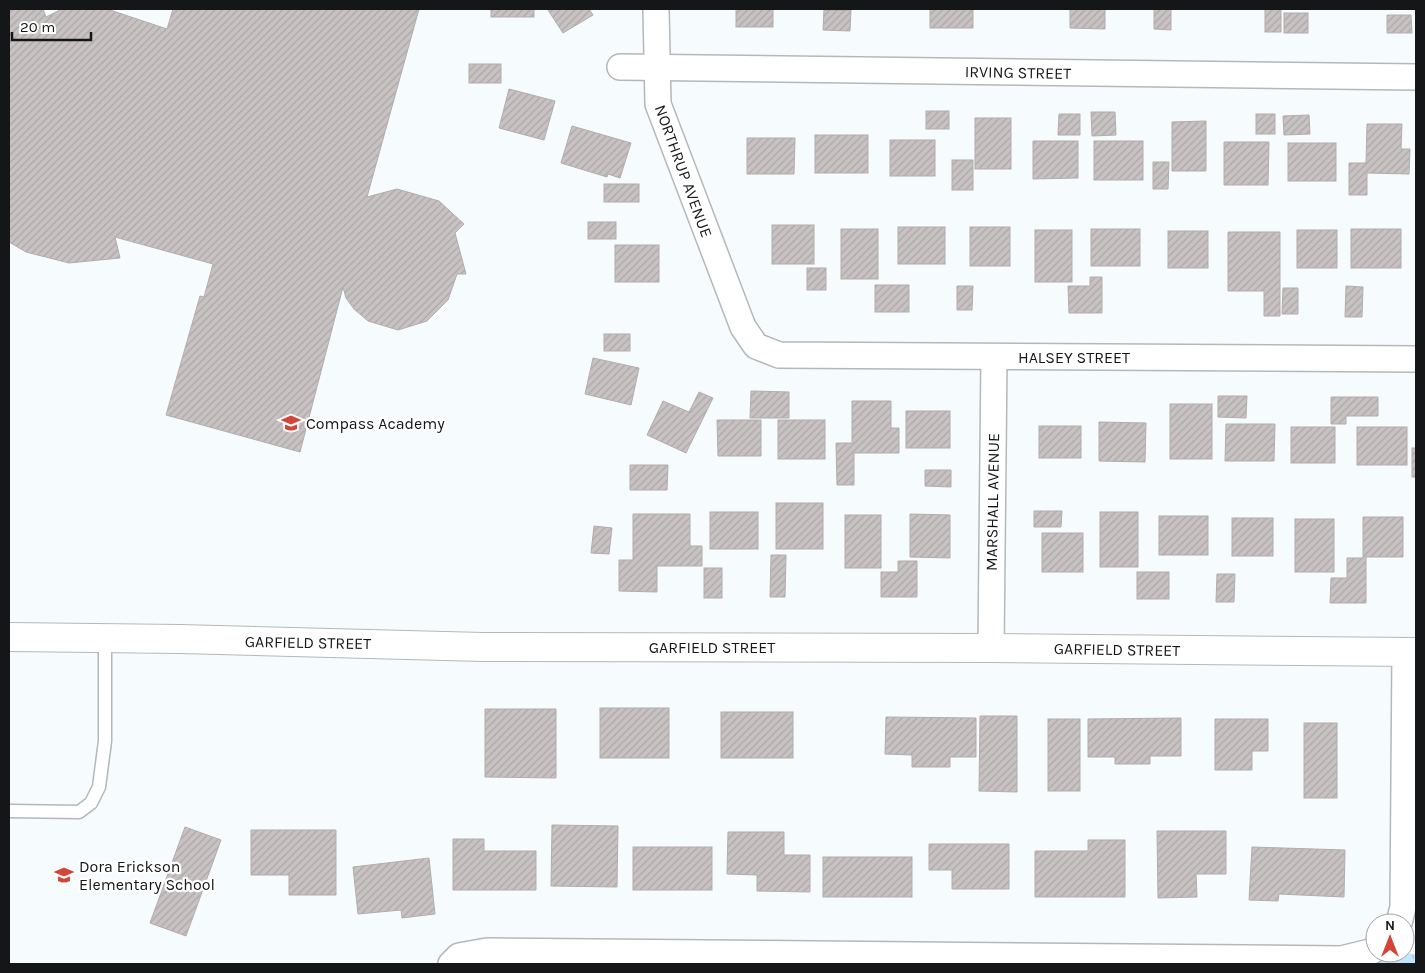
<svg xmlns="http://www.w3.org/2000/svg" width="1425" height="973" font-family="Karla,sans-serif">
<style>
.park{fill:url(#park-tufts)}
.building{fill:url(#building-hatch);stroke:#b2adac}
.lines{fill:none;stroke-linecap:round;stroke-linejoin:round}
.lane-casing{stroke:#b4b8bb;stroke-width:15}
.street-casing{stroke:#b4b8bb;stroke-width:28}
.secondary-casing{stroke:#b4b8bb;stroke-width:30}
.lane{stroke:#fff;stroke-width:12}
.street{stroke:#fff;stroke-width:25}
.secondary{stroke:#fff;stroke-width:28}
.labels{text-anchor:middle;stroke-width:4.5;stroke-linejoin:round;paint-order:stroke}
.street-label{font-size:16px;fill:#141617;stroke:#fff}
.poi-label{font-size:16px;fill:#141617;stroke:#fff;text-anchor:start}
</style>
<defs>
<pattern id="park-tufts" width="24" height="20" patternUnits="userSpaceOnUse" patternTransform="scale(1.25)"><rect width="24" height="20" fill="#c2e7fd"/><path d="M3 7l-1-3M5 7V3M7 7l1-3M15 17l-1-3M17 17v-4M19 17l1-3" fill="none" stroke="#a6c5d8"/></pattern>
<pattern id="building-hatch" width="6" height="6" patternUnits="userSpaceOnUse" patternTransform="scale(1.25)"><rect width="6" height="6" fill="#c8c3c2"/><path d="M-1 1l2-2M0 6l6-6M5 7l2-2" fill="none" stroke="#aba7a6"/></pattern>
</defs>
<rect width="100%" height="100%" fill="#f6fbfd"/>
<path class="park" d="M1375 953 1416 954V964H1204Z"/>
<g class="building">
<path d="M9 9H43L46 17 62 9H107L167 29 173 9H419L367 197 397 189 439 201 464 224 455 233 466 274H457L448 300 427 321 398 330 368 321 354 309 346 298 343 287 300 452 166 415 200 296 204 297 213 264 115 237 120 258 69 263 26 252 9 242Z"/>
<rect x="491" y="9" width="43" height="8"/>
<path d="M550 9H589L593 15 563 33 548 10Z"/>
<rect x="736" y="9" width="37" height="18"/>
<rect x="930" y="9" width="43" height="19"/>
<path d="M1070 9H1105V29L1070 28Z"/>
<path d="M1154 9H1171V30L1154 29Z"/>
<rect x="1265" y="9" width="16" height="23"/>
<path d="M824 10H851L850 31 823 30Z"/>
<rect x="1284" y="13" width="24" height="20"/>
<path d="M1387 15H1411L1412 33H1387Z"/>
<rect x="469" y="64" width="32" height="19"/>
<path d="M509 89 555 101 544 140 499 128Z"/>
<rect x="926" y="111" width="23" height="18"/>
<path d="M1091 112H1115L1116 135 1092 136Z"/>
<path d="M1059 114H1080V135H1058Z"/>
<rect x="1256" y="114" width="19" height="20"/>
<path d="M1309 115 1310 134 1284 135 1283 116Z"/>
<rect x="975" y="118" width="36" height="51"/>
<path d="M1206 121V171H1172V122Z"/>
<path d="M1367 124H1402L1401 149H1410L1409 174 1367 173V195H1349V163H1366Z"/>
<path d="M572 126 631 143 620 178 608 174 607 177 561 163Z"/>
<rect x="815" y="135" width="53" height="38"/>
<path d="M747 138H795L794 174H747Z"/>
<rect x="890" y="140" width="45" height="36"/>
<path d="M1033 141H1078V178L1033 179Z"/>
<rect x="1094" y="141" width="49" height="39"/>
<path d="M1224 142H1269L1268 185H1224Z"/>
<rect x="1288" y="143" width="48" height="38"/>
<rect x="952" y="160" width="21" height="30"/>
<path d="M1153 162H1169L1168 189H1153Z"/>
<rect x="604" y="184" width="35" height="18"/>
<rect x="588" y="222" width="28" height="17"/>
<rect x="772" y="225" width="42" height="39"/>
<rect x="898" y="227" width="47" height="37"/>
<rect x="970" y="227" width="40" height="39"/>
<rect x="841" y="229" width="37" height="50"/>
<rect x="1091" y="229" width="49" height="37"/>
<rect x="1351" y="229" width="50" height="39"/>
<rect x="1035" y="230" width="37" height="52"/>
<rect x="1297" y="230" width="40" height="38"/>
<rect x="1168" y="231" width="40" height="37"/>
<path d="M1228 232H1280V316H1264V291H1228Z"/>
<rect x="615" y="245" width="44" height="37"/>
<rect x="807" y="268" width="19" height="22"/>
<path d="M1090 277H1102V313H1069L1068 286H1090Z"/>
<rect x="875" y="285" width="34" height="27"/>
<path d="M957 286H973L972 310H957Z"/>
<path d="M1346 286 1363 287 1362 317H1345Z"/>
<path d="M1283 288H1298V314H1282Z"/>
<rect x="604" y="334" width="26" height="17"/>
<path d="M593 358 639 368 631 405 585 394Z"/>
<path d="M751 391 789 392V418H750Z"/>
<path d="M699 392 713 398 686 453 647 435 663 401 689 412Z"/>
<path d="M1218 396H1247L1246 418 1218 417Z"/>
<path d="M1331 397H1378V416H1346V424H1331Z"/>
<path d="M852 401H891V428H899V453H854V485H837L836 443H852Z"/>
<rect x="1170" y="404" width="42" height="55"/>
<rect x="906" y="411" width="44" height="37"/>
<path d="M717 420H761V456H718Z"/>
<rect x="778" y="420" width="47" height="39"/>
<path d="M1099 422 1146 423 1145 462 1099 461Z"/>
<path d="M1226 424H1275L1274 461H1225Z"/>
<rect x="1039" y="426" width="42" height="32"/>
<rect x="1291" y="427" width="44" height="36"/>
<rect x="1357" y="427" width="50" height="38"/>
<rect x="1412" y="448" width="4" height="29"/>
<path d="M630 465H668L667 490H630Z"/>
<path d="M925 470H951V487L925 486Z"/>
<rect x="776" y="503" width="47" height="46"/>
<path d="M1034 511H1062L1061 527H1034Z"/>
<rect x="710" y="512" width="48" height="37"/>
<rect x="1100" y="512" width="38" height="55"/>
<path d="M633 514H690V546H702V566H657V592L619 591V560H633Z"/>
<path d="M910 514 950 515V558L910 557Z"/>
<rect x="845" y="515" width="36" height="53"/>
<rect x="1159" y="516" width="49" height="39"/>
<path d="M1363 517H1403V557H1366V603H1330L1331 578H1347V558H1363Z"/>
<rect x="1232" y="518" width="41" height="38"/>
<rect x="1295" y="519" width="39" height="53"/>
<path d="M594 526 612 528 609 554 591 553Z"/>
<rect x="1042" y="533" width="41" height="39"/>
<path d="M771 555H786L785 597H770Z"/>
<path d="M898 561H917V597H881V572H898Z"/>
<rect x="704" y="568" width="18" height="30"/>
<rect x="1137" y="572" width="32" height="27"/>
<path d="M1217 574H1235L1234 602H1216Z"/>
<rect x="600" y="708" width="69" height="50"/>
<path d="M485 709H556V778L485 777Z"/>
<rect x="721" y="712" width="72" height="46"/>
<path d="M980 716H1017V792L979 791Z"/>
<path d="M886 717 976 718V757H950V767H912V755L885 754Z"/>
<path d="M1181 718V756H1150V764H1115V757H1088V719Z"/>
<rect x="1048" y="719" width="32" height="72"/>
<path d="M1215 719H1268V751H1252V770H1215Z"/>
<rect x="1304" y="723" width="33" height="75"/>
<path d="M552 825 618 826 617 887 551 886Z"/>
<path d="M185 827 221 840 186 936 150 923Z"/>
<path d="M251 830H336V895H289V875H251Z"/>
<path d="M1157 831H1226V874H1196L1197 897 1158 898Z"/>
<path d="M728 832H784V855H810V892L757 891V875L727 874Z"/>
<path d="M453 839H484V851H536V890H453Z"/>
<path d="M1088 840H1125V897H1035V851H1088Z"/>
<path d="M929 844H1009V889H952V870H929Z"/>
<rect x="633" y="847" width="79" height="43"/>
<path d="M1252 847 1345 850 1344 897 1279 894 1278 901 1249 900Z"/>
<rect x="823" y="857" width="89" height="40"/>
<path d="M429 858 435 914 402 918 401 910 358 914 353 867Z"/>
</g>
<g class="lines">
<g class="lane-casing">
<path id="lane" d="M9 811 79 812 91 803 99 787 105 741V638"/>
</g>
<g class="street-casing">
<g id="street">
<path d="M656 9 658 104 743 327 756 346 779 355 1416 359"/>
<path d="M620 67 1416 77"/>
<path d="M991 648 994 357"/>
<path d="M1399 923 1403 907 1405 652"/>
<path d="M451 964 459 956 487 951 1341 959 1370 952 1375 949"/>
</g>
</g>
<g class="secondary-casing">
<path id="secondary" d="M9 637 180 639 483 647 991 648 1416 652"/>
</g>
<use href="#lane" class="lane"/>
<use href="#street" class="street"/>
<use href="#secondary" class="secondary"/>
</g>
<defs>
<g id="school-bare" transform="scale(1.5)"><path d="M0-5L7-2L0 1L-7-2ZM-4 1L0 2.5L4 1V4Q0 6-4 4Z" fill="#d34537" stroke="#fff" stroke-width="2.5" paint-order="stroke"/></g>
</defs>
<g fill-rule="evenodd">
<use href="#school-bare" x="291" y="423"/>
<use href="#school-bare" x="64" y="875"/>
</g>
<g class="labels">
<g class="street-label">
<text transform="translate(1018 72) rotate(1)" y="6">IRVING STREET</text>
<text transform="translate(684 171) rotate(70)" y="6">NORTHRUP AVENUE</text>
<text x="1074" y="363">HALSEY STREET</text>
<text transform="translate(992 502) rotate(-89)" y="6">MARSHALL AVENUE</text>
<text transform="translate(308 642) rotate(1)" y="6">GARFIELD STREET</text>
<text x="712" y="653">GARFIELD STREET</text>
<text transform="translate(1117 649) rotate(1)" y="6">GARFIELD STREET</text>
</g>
<g class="poi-label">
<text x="306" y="429">Compass Academy</text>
<text x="79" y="872">Dora Erickson<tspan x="79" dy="18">Elementary School</tspan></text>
</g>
</g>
<rect width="1425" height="973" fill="none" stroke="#141617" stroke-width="20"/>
<g transform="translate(1390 938)"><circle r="24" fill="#ffffff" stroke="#a1a2a2"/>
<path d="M0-4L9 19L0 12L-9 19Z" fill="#d34537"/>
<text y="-8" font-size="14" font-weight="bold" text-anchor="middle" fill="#141617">N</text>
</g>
<path d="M12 32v8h79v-8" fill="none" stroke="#141617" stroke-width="2.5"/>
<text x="20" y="32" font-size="15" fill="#141617" stroke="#ffffff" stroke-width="4" paint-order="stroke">20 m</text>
</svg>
